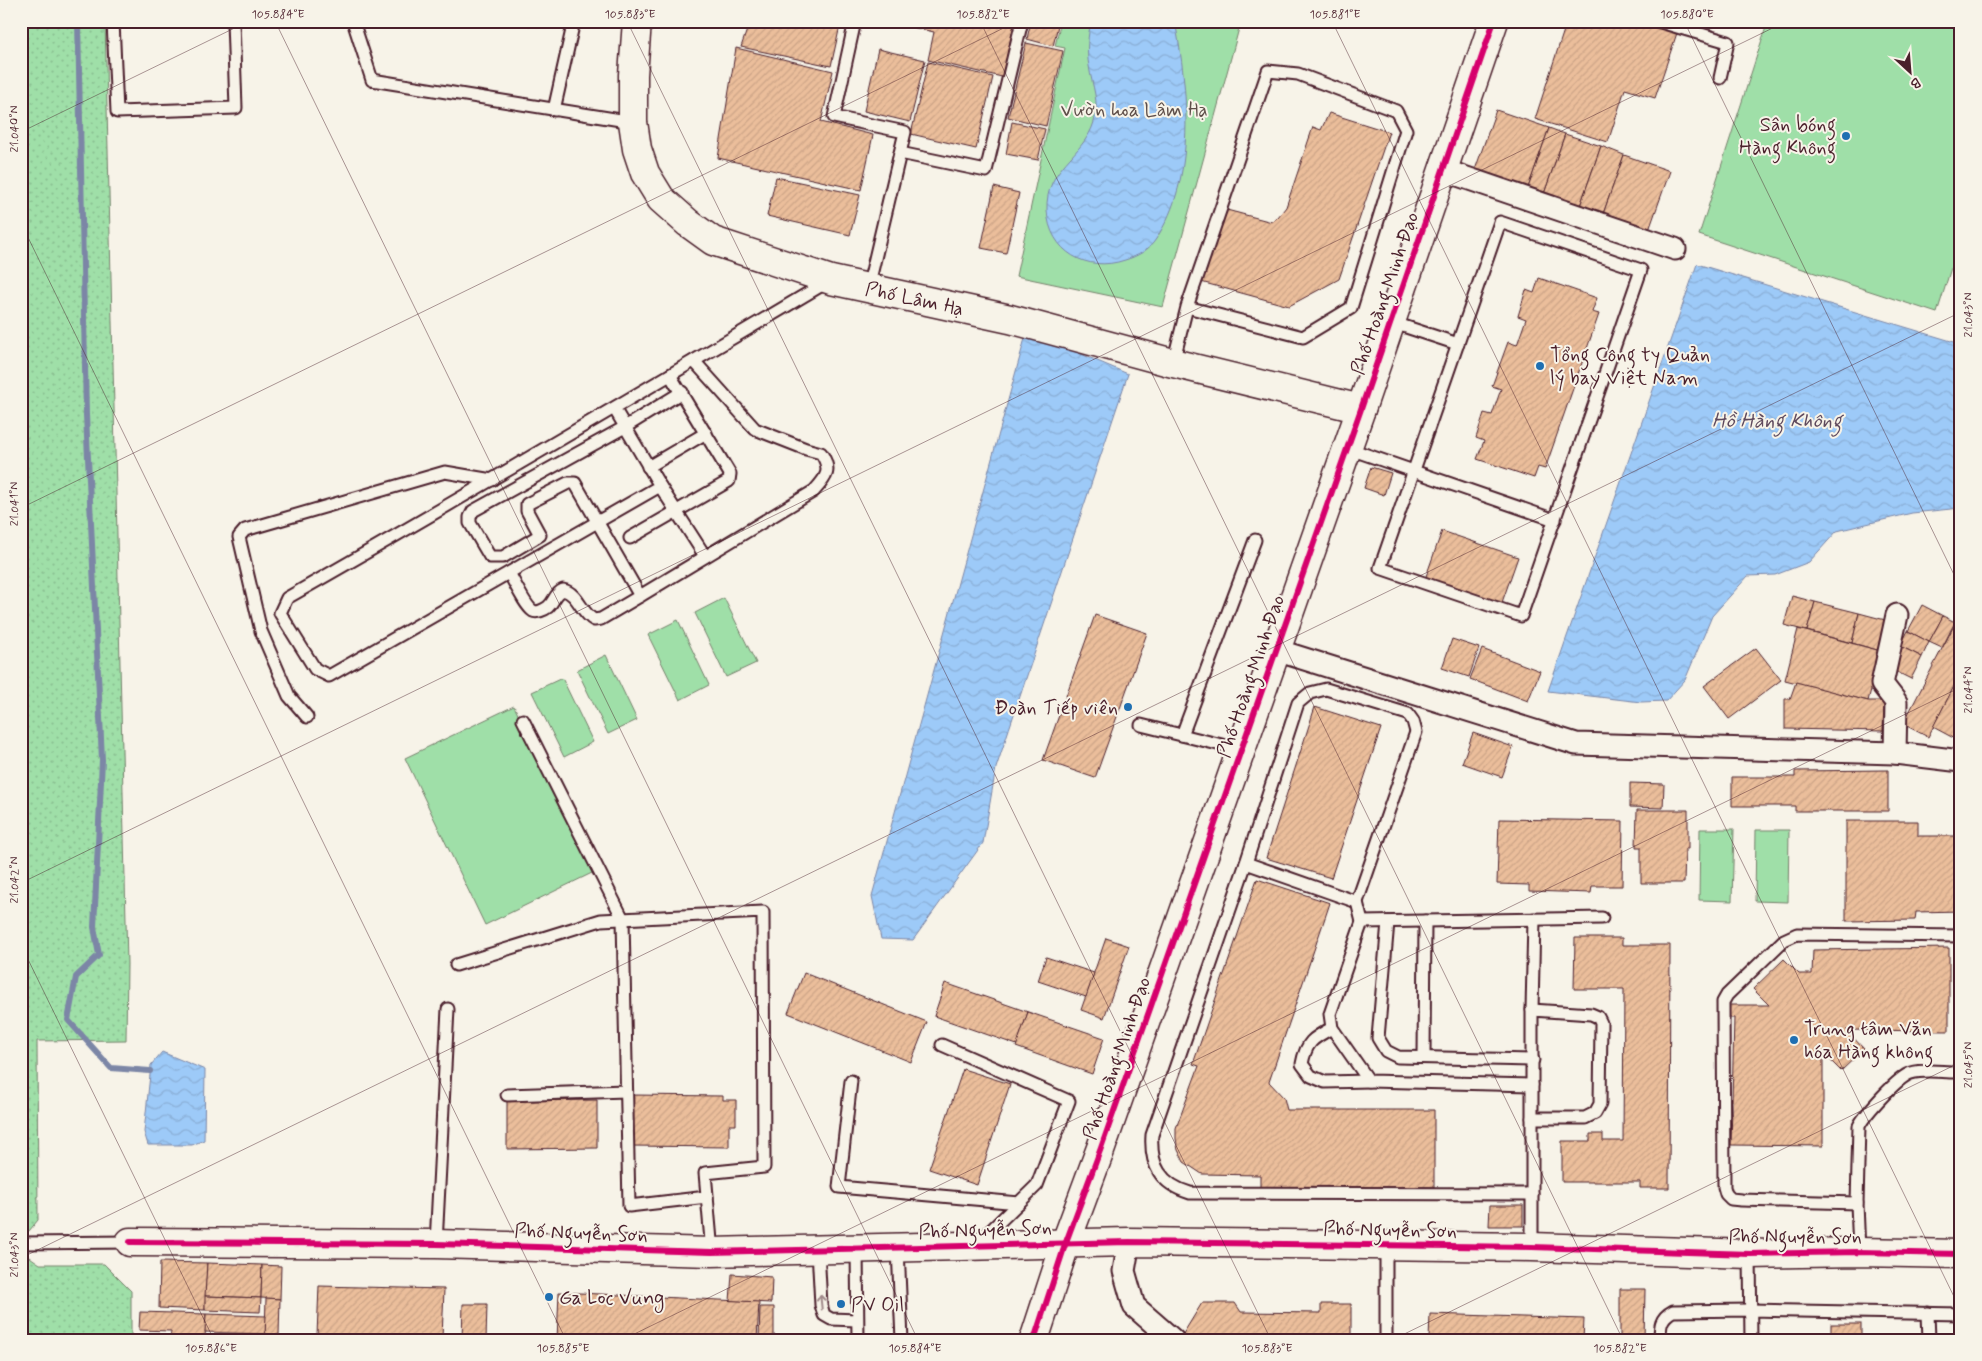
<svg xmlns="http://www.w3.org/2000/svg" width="1982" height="1361" font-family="Mynerve,sans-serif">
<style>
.grass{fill:url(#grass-dots);stroke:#747f6a}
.park{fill:#9fdfa8;stroke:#747f6a}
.water{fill:url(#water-waves);stroke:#7c86a6}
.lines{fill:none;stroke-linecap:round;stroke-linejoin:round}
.stream{stroke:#7c86a6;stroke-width:6}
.building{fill:url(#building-hatch);stroke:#4a1f2b}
.lane-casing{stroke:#4a1f2b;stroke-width:15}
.street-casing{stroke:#4a1f2b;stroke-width:25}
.secondary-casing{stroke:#4a1f2b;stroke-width:31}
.lane{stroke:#f7f3e8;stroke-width:11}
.street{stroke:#f7f3e8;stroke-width:21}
.secondary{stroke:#f7f3e8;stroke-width:28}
.cycleway-casing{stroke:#f7f3e8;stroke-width:9}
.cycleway{stroke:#d6006c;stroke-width:6}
.oneway{stroke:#a0898a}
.ticks{fill:none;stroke:#4a1f2b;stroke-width:1;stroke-opacity:0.45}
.poi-dot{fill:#1f6fb2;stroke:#f7f3e8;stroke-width:2}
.labels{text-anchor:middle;stroke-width:4;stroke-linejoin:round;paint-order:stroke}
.park-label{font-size:20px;fill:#5f4f4a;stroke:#f7f3e8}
.poi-label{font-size:20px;fill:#4a1f2b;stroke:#f7f3e8;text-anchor:start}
.street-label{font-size:20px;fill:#4a1f2b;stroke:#f7f3e8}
.water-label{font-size:21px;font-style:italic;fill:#5f4a5e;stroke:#f7f3e8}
.neatline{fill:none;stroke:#4a1f2b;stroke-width:2}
.ticks-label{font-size:12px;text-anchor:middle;fill:#4a1f2b}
</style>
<defs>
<pattern id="grass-dots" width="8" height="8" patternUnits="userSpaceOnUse" patternTransform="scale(1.25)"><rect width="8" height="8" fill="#9fdfa8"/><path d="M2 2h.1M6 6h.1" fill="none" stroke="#8abf91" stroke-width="1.8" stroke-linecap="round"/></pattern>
<pattern id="water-waves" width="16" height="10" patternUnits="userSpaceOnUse" patternTransform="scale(1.25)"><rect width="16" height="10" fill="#9dcaf8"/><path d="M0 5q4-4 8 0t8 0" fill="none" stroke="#89add5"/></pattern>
<pattern id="building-hatch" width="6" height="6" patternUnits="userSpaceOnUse" patternTransform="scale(1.25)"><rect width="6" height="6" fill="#ebbe9b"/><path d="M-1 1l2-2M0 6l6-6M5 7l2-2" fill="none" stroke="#cba386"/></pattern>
</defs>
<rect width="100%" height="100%" fill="#f7f3e8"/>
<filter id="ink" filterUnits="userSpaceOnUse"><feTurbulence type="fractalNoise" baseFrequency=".02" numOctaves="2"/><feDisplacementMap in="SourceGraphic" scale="10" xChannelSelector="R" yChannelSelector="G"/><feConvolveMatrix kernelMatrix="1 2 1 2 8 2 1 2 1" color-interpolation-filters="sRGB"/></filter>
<g filter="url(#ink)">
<g class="grass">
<path d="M21 21H105L127 964 126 1040 37 1041 38 1220 29 1231H21Z"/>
<path d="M21 1251 40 1264H104L131 1291V1340H21Z"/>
</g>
<g class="park">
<path d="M1061 21H1241L1163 307 1016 276 1065 48 1055 46Z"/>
<path d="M1768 21H1961V236L1937 313 1699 235Z"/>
<path d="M724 598 756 663 726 677 695 613Z"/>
<path d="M678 620 709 685 680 700 648 635Z"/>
<path d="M606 655 637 720 608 734 577 670Z"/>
<path d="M562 678 593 742 564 757 532 692Z"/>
<path d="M514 706 594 872 485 925 405 758Z"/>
<path d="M1700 829H1734L1732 901 1699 900Z"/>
<path d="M1756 830H1789L1788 902 1755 901Z"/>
</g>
<g class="water">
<path d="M1091 21H1175C1188 90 1197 177 1156 239 1149 250 1138 256 1125 260 1087 273 1049 252 1047 210 1045 167 1084 156 1094 122 1100 102 1092 86 1089 66 1086 51 1088 36 1091 21Z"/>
<path d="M1697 264 1961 344V508L1912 513 1837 531 1809 562 1775 575 1748 576 1712 616 1685 680 1666 701 1641 702 1548 691Z"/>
<path d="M1027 331 1128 374 996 768 983 843 913 940 881 939 872 896Z"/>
<path d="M162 1052 205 1070 204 1140 192 1145H148L144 1132 151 1065Z"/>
</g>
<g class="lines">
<path class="stream" d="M78 21 86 415 102 760 94 927 99 955 76 977 68 1020 111 1068 150 1071"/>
</g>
<g class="building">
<path d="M489 21H551L550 28Z"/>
<path d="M750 21H841L831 66 741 47Z"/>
<path d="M885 21H1015L1002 77 928 60 934 32Z"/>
<path d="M1031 21H1059L1053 46 1027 39Z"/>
<path d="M1567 21H1639L1677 33 1655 98 1625 89 1608 142 1535 119Z"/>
<path d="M1026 43 1063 51 1046 126 1008 117Z"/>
<path d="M736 48 833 71 821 122 873 135 861 190 718 158Z"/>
<path d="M878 49 925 60 910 122 864 111Z"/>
<path d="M928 62 993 77 976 149 911 134Z"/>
<path d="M1496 110 1549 128 1528 188 1475 170Z"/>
<path d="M1329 113 1389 132 1339 279 1289 306 1201 282 1223 209 1272 222 1278 217 1286 207 1313 127 1321 130Z"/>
<path d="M1012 122 1045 129 1038 160 1006 154Z"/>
<path d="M1549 128 1565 134 1544 194 1528 188Z"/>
<path d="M1565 134 1601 146 1580 206 1544 194Z"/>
<path d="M1601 146 1624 155 1603 214 1580 206Z"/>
<path d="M1624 155 1670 171 1649 230 1603 214Z"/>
<path d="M776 177 860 195 850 235 767 216Z"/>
<path d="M994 187 1019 193 1006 253 981 248Z"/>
<path d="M1539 278 1597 298 1592 312 1599 314 1545 469 1538 467 1534 478 1477 459 1484 441 1476 438 1484 413 1492 415 1501 389 1492 386 1508 342 1517 345 1526 319 1518 316 1526 290 1534 293Z"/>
<path d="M1371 467 1391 473 1384 495 1364 488Z"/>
<path d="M1442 531 1518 557 1500 608 1424 582Z"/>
<path d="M1792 596 1815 602 1807 631 1784 625Z"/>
<path d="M1815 602 1859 613 1852 643 1807 631Z"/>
<path d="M1922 605 1943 616 1929 642 1908 631Z"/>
<path d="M1961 612V673L1928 737 1903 724Z"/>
<path d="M1859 613 1889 621 1881 651 1852 643Z"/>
<path d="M1095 615 1147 633 1095 778 1043 760Z"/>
<path d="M1943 616 1955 622 1942 648 1929 642Z"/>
<path d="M1798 629 1881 651 1868 701 1785 680Z"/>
<path d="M1908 631 1929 642 1922 657 1900 646Z"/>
<path d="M1452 639 1479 648 1469 677 1442 668Z"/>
<path d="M1900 646 1922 657 1911 679 1889 668Z"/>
<path d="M1756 648 1781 680 1729 719 1704 686Z"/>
<path d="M1482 649 1540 671 1528 701 1470 679Z"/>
<path d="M1961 673V742L1933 727Z"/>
<path d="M1796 682 1868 701H1884L1883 731 1785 729V699H1790Z"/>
<path d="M1315 707 1381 728 1331 878 1266 858Z"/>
<path d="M1473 733 1513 747 1502 777 1462 763Z"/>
<path d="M1888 770V811H1795V806H1732V777H1795V771Z"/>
<path d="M1630 783 1664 784 1663 808 1630 807Z"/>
<path d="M1637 810H1688V849H1685L1684 883H1641V847H1636Z"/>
<path d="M1499 819 1623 821 1622 886H1592L1591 893 1529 891V885L1497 884Z"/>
<path d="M1846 821H1918V836H1961V911L1916 912 1915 920 1846 921Z"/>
<path d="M1257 879 1330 903 1269 1082 1284 1098 1287 1110H1434V1187H1260V1175L1202 1174 1184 1162 1178 1150 1176 1139V1128L1199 1066 1193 1064Z"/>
<path d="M1106 938 1129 946 1104 1018 1081 1010Z"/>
<path d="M1575 938H1622V945H1670L1669 1188H1640V1182H1562V1141H1590V1134H1603V1141H1623L1624 989H1574Z"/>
<path d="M1949 948V1031L1846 1030 1864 1049 1841 1071 1823 1053V1146L1731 1145 1734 1018H1728V1005H1769L1753 989 1784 959 1799 974H1812L1813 950Z"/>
<path d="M1046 957 1094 973 1086 997 1038 981Z"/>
<path d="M804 973 927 1022 911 1062 788 1013Z"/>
<path d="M945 983 1028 1012 1017 1045 934 1016Z"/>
<path d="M1028 1012 1104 1038 1092 1074 1016 1047Z"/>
<path d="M963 1069 1010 1084 977 1185 929 1169Z"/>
<path d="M632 1095 723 1096V1100H736V1125H729V1147L631 1146Z"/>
<path d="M597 1100V1148L507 1149V1101Z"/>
<path d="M1490 1205H1523V1226H1489Z"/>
<path d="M160 1262 207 1263 205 1310 159 1308Z"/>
<path d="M207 1263 262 1265 261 1298 205 1296Z"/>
<path d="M262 1265 281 1266 280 1299 261 1298Z"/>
<path d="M732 1274 772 1277 771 1303 730 1301Z"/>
<path d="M319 1286 444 1289 442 1338 317 1335Z"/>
<path d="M1620 1289H1645L1644 1340H1620Z"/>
<path d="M559 1292 759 1302 757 1340H557Z"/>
<path d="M205 1296 261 1298 260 1312 205 1310Z"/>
<path d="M266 1298 280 1299 279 1335 265 1334Z"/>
<path d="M1202 1303H1235L1241 1312 1321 1313V1304H1351V1340H1186L1183 1334Z"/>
<path d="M463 1304H487L486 1340H462Z"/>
<path d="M760 1307H774V1340H759Z"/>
<path d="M140 1312 206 1314 205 1340H170L171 1331 139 1330Z"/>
<path d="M206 1314 266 1316 265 1334 205 1332Z"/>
<path d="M1430 1314 1584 1319 1583 1340H1429Z"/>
<rect x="1831" y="1324" width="30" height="16"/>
<rect x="774" y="1337" width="40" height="3"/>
</g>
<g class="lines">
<g class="lane-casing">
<g id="lane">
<path d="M113 21 117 112 236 108 233 21"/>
<path d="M353 21 372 80 633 122"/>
<path d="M855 21 834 117 905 132 868 288"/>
<path d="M1657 21 1728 42 1720 78"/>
<path d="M554 110 574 21"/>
<path d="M900 153 986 171 1022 21"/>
<path d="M1500 222 1641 270 1521 616 1380 568Z"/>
<path d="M1391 322 1458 344"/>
<path d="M1173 363 1187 307 1268 71 1298 74 1396 111 1406 130 1351 308 1303 337 1187 307"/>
<path d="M682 392 625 427 473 511 470 517V523L490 557H503L540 535 527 511V504L568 483H575L640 596 814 491C827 477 832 470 821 453L806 449 755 429 694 361"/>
<path d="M614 408 660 486 329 676 315 669 280 613 287 598C468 495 648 388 827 282"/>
<path d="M1347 448 1555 520"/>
<path d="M648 467 706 433"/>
<path d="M660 486 705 556"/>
<path d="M630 538 729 481 730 474 670 375"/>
<path d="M509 573C514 581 525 606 533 611 537 613 544 610 548 607 555 601 554 594 563 590 578 593 581 613 594 620L601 619 640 596"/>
<path d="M307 717 289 696 261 631 239 537 245 530 445 472 492 480"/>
<path d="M523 720 623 919 629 1206 707 1197"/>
<path d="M1141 725 1242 750"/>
<path d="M1182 735 1255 540"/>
<path d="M1246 863 1357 902"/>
<path d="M1362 922 1602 918"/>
<path d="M1388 922 1378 1038 1386 1051 1398 1057 1533 1060"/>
<path d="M456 965 601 920 763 912 764 1167 705 1173 712 1252"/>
<path d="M1532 1010 1591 1014 1598 1017 1601 1023 1600 1104 1595 1113 1585 1118H1532"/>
<path d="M1332 1028C1313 1038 1306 1042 1302 1064L1311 1076 1325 1082 1369 1081"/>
<path d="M942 1045 1069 1101 1037 1185 979 1242"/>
<path d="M1424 1057 1425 921"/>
<path d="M851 1081 839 1187 1019 1203"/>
<path d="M1532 1085 1369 1081 1332 1028 1330 1014 1362 922 1357 902 1416 732 1413 721 1408 714 1326 689 1310 693 1298 703 1246 863 1152 1135C1150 1165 1160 1184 1190 1193L1532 1194"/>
<path d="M507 1095 626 1091"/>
<path d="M1857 1203 1741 1200 1731 1199 1726 1194 1724 1187 1723 1002 1727 995 1784 940 1797 934 1961 936"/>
<path d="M21 1243 130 1242"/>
<path d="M436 1244 448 1009"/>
<path d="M1386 1245V1340"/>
<path d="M1532 1247V1010L1534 919"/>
<path d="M898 1248 902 1340"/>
<path d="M857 1249 858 1340"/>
<path d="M818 1250 821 1305 824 1315 831 1319 857 1320"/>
<path d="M1859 1252 1857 1203 1859 1126C1865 1114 1898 1077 1911 1073 1924 1069 1942 1072 1955 1072L1961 1069"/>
<path d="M1750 1254 1751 1340"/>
<path d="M1928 1313 1929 1340"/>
<path d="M1660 1340C1660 1326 1660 1318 1673 1311L1751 1310 1961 1314"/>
</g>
</g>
<g class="street-casing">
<g id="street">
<path d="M1443 170 1675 249"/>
<path d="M1276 650 1576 744 1895 753 1961 761"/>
<path d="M1895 753 1896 702 1882 684 1897 615"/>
<path d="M1129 1242 1124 1271 1134 1306 1173 1340"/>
</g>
</g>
<g class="secondary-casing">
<g id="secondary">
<path id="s1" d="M637 21 633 75V122L637 149 645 173 661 199 688 223 713 241 831 280 1010 319 1173 363 1361 409"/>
<path d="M130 1242 436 1244 712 1252 1129 1242 1532 1247 1750 1254 1859 1252 1961 1254"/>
<path d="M1034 1340 1066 1242 1101 1148 1361 409 1494 21"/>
</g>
</g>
<use href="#lane" class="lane"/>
<use href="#street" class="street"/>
<use href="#secondary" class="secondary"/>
<g class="cycleway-casing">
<g id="cycleway">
<path d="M130 1242 436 1244 712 1252 1129 1242 1532 1247 1750 1254 1859 1252 1961 1254"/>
<path d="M1034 1340 1066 1242 1101 1148 1361 409 1494 21"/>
</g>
</g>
<use href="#cycleway" class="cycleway"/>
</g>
<defs><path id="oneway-shaft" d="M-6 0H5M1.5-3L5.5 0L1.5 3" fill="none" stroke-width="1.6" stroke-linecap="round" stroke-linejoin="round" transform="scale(1.25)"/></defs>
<use class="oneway" href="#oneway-shaft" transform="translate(821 1302) rotate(-96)"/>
</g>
<path class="ticks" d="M275 21 918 1340M627 21 1271 1340M980 21 1623 1340M1332 21 1961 1311M1684 21 1961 589M21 132 249 21M21 223 566 1340M21 508 1018 21M21 883 1787 21M21 945 214 1340M21 1258 1961 312M622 1340 1961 687M1392 1340 1961 1062"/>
<g class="poi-dot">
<circle cx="1846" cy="136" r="5"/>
<circle cx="1540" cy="366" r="5"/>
<circle cx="1128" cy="707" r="5"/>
<circle cx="1794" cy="1040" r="5"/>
<circle cx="549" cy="1297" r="5"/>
<circle cx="841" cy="1304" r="5"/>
</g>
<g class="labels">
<g class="park-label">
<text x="1134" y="116">Vườn hoa Lâm Hạ</text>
</g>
<g class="poi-label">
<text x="1836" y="131" text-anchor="end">Sân bóng<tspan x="1836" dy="23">Hàng Không</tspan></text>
<text x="1550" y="361">Tổng Công ty Quản<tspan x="1550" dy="23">lý bay Việt Nam</tspan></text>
<text x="1118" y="714" text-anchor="end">Đoàn Tiếp viên</text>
<text x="1804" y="1035">Trung tâm Văn<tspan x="1804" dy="23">hóa Hàng không</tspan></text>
<text x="559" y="1304">Ga Loc Vung</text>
<text x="851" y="1311">PV Oil</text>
</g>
<g class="street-label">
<text transform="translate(1384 293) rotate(-71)" y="7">Phố Hoàng Minh Đạo</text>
<text dy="7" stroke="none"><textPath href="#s1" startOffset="461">Phố Lâm Hạ</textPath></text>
<text transform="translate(1250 676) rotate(-71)" y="7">Phố Hoàng Minh Đạo</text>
<text transform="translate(1116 1058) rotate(-71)" y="7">Phố Hoàng Minh Đạo</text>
<text transform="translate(985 1229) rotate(-2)" y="7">Phố Nguyễn Sơn</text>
<text transform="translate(1390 1229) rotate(1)" y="7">Phố Nguyễn Sơn</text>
<text transform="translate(581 1232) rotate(2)" y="7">Phố Nguyễn Sơn</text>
<text x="1795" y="1243">Phố Nguyễn Sơn</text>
</g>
<g class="water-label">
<text x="1777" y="427">Hồ Hàng Không</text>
</g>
</g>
<rect width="1982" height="1361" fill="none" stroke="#f7f3e8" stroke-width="55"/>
<g transform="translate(1910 72) rotate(154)" stroke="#f7f3e8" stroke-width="4" paint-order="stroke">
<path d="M0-4L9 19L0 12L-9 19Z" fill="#4a1f2b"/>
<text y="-8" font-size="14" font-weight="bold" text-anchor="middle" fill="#4a1f2b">B</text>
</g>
<rect x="28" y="28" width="1926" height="1306" class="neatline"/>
<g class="ticks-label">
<text x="278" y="18">105.884°E</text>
<text x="630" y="18">105.883°E</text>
<text x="983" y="18">105.882°E</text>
<text x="1335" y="18">105.881°E</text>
<text x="1687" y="18">105.880°E</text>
<text transform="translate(14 129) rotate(-90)" y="4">21.040°N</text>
<text transform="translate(1968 315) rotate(-90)" y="4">21.043°N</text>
<text transform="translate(14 504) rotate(-90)" y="4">21.041°N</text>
<text transform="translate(1968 690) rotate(-90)" y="4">21.044°N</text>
<text transform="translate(14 880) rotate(-90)" y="4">21.042°N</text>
<text transform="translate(1968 1065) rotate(-90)" y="4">21.045°N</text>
<text transform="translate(14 1255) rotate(-90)" y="4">21.043°N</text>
<text x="211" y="1352">105.886°E</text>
<text x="563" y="1352">105.885°E</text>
<text x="915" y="1352">105.884°E</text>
<text x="1267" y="1352">105.883°E</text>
<text x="1620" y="1352">105.882°E</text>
</g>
</svg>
